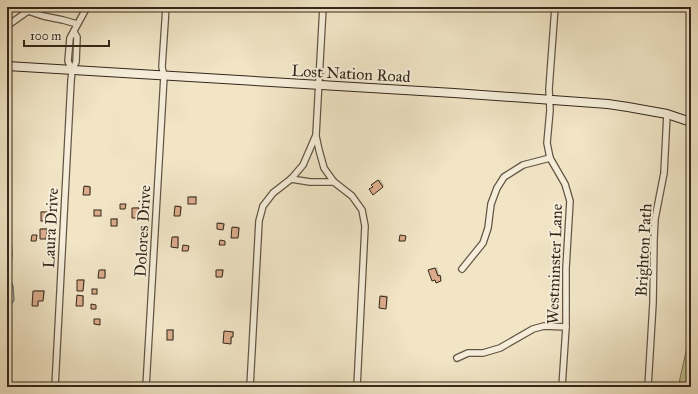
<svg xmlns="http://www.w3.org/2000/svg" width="698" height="394" font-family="'IM FELL Great Primer',serif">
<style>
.green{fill:#c1c290;stroke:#7a7455}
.shadow{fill:#0003}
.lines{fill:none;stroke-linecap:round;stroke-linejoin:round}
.stream{stroke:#74807d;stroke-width:1.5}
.building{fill:#dbac8b;stroke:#34271a}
.street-casing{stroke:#635645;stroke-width:8}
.secondary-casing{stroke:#34271a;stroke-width:10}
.street{stroke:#f6eeda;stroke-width:5.5}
.secondary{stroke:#f6eeda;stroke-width:8}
.labels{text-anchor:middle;stroke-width:4;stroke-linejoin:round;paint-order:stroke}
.street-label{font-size:16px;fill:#34271a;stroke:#f6eeda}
</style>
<rect width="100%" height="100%" fill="#f1e5c6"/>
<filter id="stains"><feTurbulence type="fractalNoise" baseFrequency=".005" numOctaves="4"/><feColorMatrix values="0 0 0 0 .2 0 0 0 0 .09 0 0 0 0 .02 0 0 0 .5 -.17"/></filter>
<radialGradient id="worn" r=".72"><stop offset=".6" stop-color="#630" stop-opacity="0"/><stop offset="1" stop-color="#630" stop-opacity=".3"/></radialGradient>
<path class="green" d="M687 347 691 348V387H682L679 383Z"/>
<g class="shadow">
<path d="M380 179 384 185 383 187H374V184Z"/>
<path d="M86 185 91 186V193L89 194 85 187Z"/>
<path d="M191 196H197L196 202 195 203 189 197Z"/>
<path d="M177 205 182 206 181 214 180 215 176 207Z"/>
<path d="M134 207H139V216L138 217 133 208Z"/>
<path d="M43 211H48V219L47 220 42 212Z"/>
<path d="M113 218H118V224L117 225 112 219Z"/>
<path d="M220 222 225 223 224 228 223 229 218 224Z"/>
<path d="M234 226 240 227 239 236 238 237 233 228Z"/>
<path d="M42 228H48L47 237 46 238 41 229Z"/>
<path d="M174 236H179V245L177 247 173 237Z"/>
<path d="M437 267 439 275H441L442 279 436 281 430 269Z"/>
<path d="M101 269H106V276L104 277 100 271Z"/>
<path d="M218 269H224L223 275 222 276 217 270Z"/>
<path d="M80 279H85L84 289 83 290 78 280Z"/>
<path d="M35 290H45L44 299 43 300H39V303L38 305 34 291Z"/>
<path d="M79 295H84V304L82 305 78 296Z"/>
<path d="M382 295 388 296 387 306 386 308 380 297Z"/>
<path d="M169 329H174V338L172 339 168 330Z"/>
<path d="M226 331H234V335L232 336V341L231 342 225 332Z"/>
</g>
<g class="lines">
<path class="stream" d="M7 203 9 207 12 254 10 280 13 286 14 300 7 310"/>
</g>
<g class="building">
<path d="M378 180 383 187 373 195 369 189 373 187 371 185Z"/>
<path d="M84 186 90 187V195H83Z"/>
<rect x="188" y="197" width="8" height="7"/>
<path d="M120 204H126L125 209H120Z"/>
<path d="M175 206 181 207 180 216H174Z"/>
<path d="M132 208H139L138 218H132Z"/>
<rect x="94" y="210" width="7" height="6"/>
<rect x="41" y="212" width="6" height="9"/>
<rect x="111" y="219" width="6" height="7"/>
<path d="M217 223 224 224 223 230 217 229Z"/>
<path d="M232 227 239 228 238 238H231Z"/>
<path d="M40 229H47L46 239H40Z"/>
<path d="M32 235H37L36 241H31Z"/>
<path d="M400 235 406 236 405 241H399Z"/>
<path d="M172 237H178V248L171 247Z"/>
<path d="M220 240 225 241V245H219Z"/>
<path d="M183 245 189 246 188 251H182Z"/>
<path d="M435 268 438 276 440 275 441 281 436 283 435 280 432 281 428 270Z"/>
<path d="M99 270H105V278H98Z"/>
<path d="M216 270H223L222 277H216Z"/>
<path d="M77 280H84L83 291H77Z"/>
<rect x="92" y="289" width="5" height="5"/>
<path d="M33 291H44L43 301H38V306H32Z"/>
<path d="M77 295 83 296V306H76Z"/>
<path d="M380 296 387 297 386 309 379 308Z"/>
<path d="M91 304 96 305V309H91Z"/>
<path d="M94 319H100V325L94 324Z"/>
<rect x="167" y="330" width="6" height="10"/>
<path d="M224 331 233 332V337H231V344L223 343Z"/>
</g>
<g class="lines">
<g class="street-casing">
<g id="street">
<path d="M555 7 549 89 550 110 547 143 550 158 565 184 570 201 566 268V327L562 387"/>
<path d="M28 11 43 16 63 20 77 24"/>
<path d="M7 26 28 11 30 7"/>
<path d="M72 71 68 61 70 38 87 7"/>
<path d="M316 136 319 150 324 168 334 182 352 196 362 210 365 226 357 387"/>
<path d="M291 179 310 182H334"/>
<path d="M462 269 483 243 488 228 491 204 497 188 504 177 523 165 550 158"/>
<path d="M457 358 468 353H483L500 348 533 329 544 326 566 327"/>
<path d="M55 387 71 81 72 71 76 62 77 37 74 32"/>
<path d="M146 387 164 76 162 67 166 7"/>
<path d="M250 387 259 221 263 206 273 193 291 179 303 165 316 135 323 7"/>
<path d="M648 387 653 303 654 239 655 219 664 173 667 114"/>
</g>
</g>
<g class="secondary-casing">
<path id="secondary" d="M7 66 454 93 608 104 628 107 667 114 691 122"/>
</g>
<use href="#street" class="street"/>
<use href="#secondary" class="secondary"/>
</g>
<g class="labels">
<g class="street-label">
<text transform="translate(351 73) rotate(3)" y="6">Lost Nation Road</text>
<text transform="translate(50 228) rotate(-87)" y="6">Laura Drive</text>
<text transform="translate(142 231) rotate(-87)" y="6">Dolores Drive</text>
<text transform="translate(643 250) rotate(-87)" y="6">Brighton Path</text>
<text transform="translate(554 264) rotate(-88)" y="6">Westminster Lane</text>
</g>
</g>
<rect width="698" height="394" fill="none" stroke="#f1e5c6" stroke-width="24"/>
<rect x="8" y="8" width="682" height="378" fill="none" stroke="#34271a" stroke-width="2"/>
<rect x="12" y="12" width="674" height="370" fill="none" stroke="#34271a"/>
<path d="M24 40v6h85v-6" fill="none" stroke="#34271a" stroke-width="2"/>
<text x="30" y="40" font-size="12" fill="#34271a" stroke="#f6eeda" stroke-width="3" paint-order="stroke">100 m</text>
<rect width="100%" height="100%" filter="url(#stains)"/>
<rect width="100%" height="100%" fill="url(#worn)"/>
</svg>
